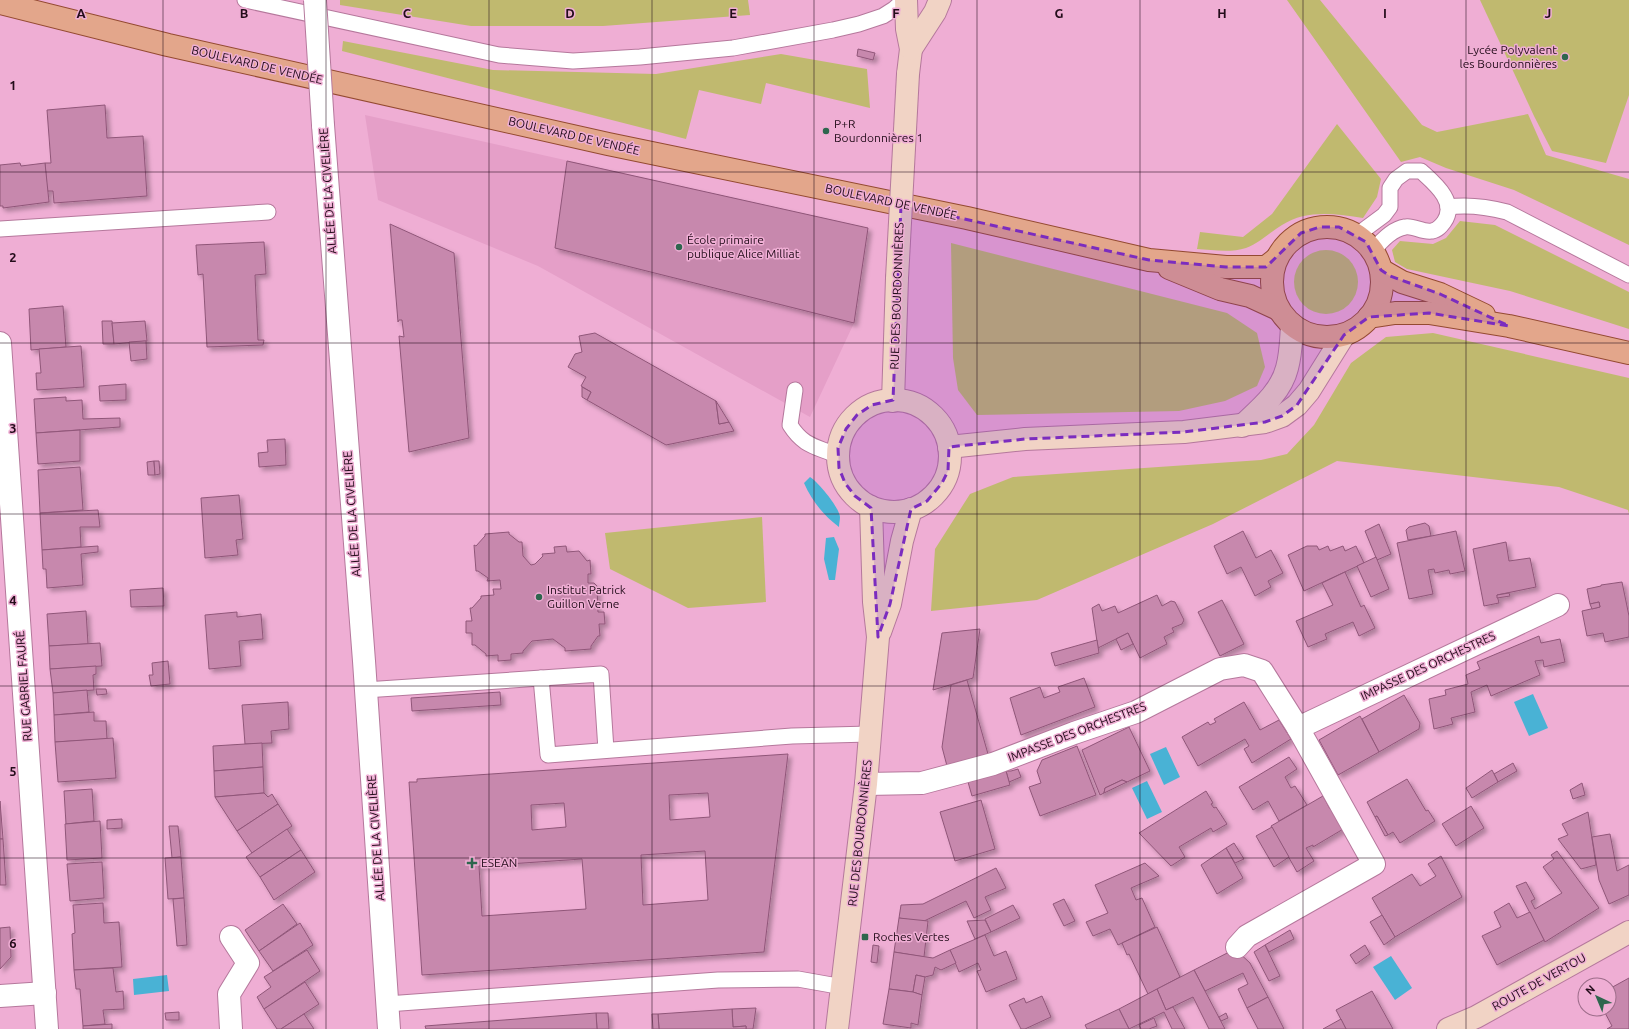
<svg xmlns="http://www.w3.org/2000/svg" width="1629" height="1029" font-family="Ubuntu,sans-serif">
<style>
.built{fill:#e59fc8}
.green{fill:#c0b96f}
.water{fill:#49b2d5}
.building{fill:#c788ad;stroke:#905679;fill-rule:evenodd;filter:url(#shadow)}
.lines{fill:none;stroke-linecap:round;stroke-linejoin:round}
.lane-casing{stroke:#b5789c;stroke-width:17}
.street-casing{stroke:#b5789c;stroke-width:24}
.secondary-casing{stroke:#b5789c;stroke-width:24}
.primary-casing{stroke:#944a31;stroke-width:24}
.lane{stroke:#fff;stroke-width:15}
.street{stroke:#fff;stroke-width:22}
.secondary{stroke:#f1d3c5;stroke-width:22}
.primary{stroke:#e3a68b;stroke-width:22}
.street-bridge-casing{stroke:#b5789c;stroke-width:24;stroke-linecap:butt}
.secondary-bridge-casing{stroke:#b5789c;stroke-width:24;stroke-linecap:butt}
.street-bridge{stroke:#fff;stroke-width:22}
.secondary-bridge{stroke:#f1d3c5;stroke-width:22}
.marked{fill:#7b2cbf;fill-opacity:0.2;stroke:#7b2cbf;stroke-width:3;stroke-dasharray:8 5;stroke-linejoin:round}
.grid{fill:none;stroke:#230c1a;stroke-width:1;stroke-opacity:0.55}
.poi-dot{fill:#2e664e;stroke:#efaed4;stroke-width:1.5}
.labels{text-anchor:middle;stroke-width:3;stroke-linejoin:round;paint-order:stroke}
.poi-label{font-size:12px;fill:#230c1a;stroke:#efaed4;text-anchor:start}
.street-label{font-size:12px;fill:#230c1a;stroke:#efaed4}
.grid-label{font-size:13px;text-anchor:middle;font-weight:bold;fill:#230c1a;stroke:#efaed4;stroke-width:3;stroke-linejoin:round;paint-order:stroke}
</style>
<defs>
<filter id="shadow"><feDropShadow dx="3.5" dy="3.5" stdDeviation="2" flood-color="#0004"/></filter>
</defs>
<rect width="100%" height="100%" fill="#efaed4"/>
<path class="built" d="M365 115 868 228 854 323 810 417 538 266 378 200Z"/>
<g class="green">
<path d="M340 0H748L750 15 603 26H471L340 5Z"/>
<path d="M1287 0H1320L1422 125 1437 132 1528 114 1546 155 1629 179V245L1514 190 1446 168 1420 157 1401 162Z"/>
<path d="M1480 0H1629V95L1606 163 1552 151 1534 116Z"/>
<path d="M343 41 493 70 656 74 781 54 867 69 870 108 766 83 761 104 699 90 686 139 342 51Z"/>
<path d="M1337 124 1381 179 1377 197 1363 218C1336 214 1307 209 1282 225 1270 232 1260 243 1246 248 1231 253 1212 250 1197 249L1200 232 1243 237 1272 214Z"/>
<path d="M1460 221 1495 225 1629 292V329L1510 291 1407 269 1395 262 1392 250 1400 241 1433 244 1446 238Z"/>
<path d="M951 243 1227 313 1257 333 1265 367 1257 386 1225 401 1179 411 977 415 958 390 953 358Z"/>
<circle cx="1326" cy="282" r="32"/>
<path d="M1433 333 1629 378V514L1628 510 1559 487 1337 461 1213 524 1037 600 931 611 935 549 970 494 1013 477 1261 460 1287 454 1314 425 1351 363 1386 337Z"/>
<path d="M762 517 766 602 688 608 610 569 605 533Z"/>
</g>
<g class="water">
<path d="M810 477C819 483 839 507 840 517 840 520 839 524 839 527 823 515 812 501 804 483Z"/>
<path d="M834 537 839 549 835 580H829L824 559 826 538Z"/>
<path d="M1533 694 1548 728 1529 736 1514 702Z"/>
<path d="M1166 747 1180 777 1164 785 1150 754Z"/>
<path d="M1147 781 1162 812 1147 819 1132 788Z"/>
<path d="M1391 956 1412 988 1395 1000 1373 967Z"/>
<path d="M167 975 169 991 134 995 133 979Z"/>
</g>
<g class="building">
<path d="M858 49 875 53 873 60 857 56Z"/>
<path d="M105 105 107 138 143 136 147 196 54 203 53 191H47L45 163H51L47 110Z"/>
<path d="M567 161 868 228 854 323 555 248Z"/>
<path d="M20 163 21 166 45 163 49 202 3 208V206H0V165Z"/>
<path d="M390 224 454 253 469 438 409 452 399 336 404 337 402 320H399L398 322Z"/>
<path d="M264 242 266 274 255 275 258 340H264L263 345 207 347 203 274 198 275 196 245Z"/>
<path d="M63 306 66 347 31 350 29 309Z"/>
<path d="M102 321H112L114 344H103Z"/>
<path d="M145 321 147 341 114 344 112 323Z"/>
<path d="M595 333 716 401 719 424 729 422 734 431 666 445 587 400 591 392 581 386 586 377 568 367 575 354 582 352 579 336Z"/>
<path d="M144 341H146L147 359 131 361 129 342Z"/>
<path d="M81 346 84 387 37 390 36 373H41L39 349Z"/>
<path d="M126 384V400L100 401 99 386Z"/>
<path d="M582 387 591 392 587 400 582 397Z"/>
<path d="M66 397V401L82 400 83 419 120 418V427L36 433 34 399Z"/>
<path d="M716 401 729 422 719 424Z"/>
<path d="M80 430V461L38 464 36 433Z"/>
<path d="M285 439 286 465 259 467 258 453 268 452 267 440Z"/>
<path d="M154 461 155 475H148L147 462Z"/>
<path d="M154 461H159L160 474 155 475Z"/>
<path d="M80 467 83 510 40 513 38 470Z"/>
<path d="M239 495 243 539 236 540 238 555 205 558 201 498Z"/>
<path d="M98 510 100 527H80L81 547 42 550 40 513Z"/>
<path d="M1425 523 1429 526 1431 536 1408 540 1406 530 1409 527Z"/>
<path d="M1379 524 1391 554 1377 560 1365 531Z"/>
<path d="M1243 531 1256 558 1271 550 1283 573 1268 581 1271 587 1255 596 1241 567 1227 574 1214 546Z"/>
<path d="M1456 531 1465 571 1450 574 1449 570 1435 573 1434 569 1428 570 1433 594 1409 599 1397 543Z"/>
<path d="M509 532V534L519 542H522L523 556 531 565 535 564 543 556 542 554 555 553 554 547 566 546 567 552 579 551 587 561 590 560 591 574H588V583H594L597 586 598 612H604L605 624H599L600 636H598L591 646V649L565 651V648L553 639 532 641 523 651V653L511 654V660L498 661V655L486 656V654L475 645H472V633H466V621H472L470 608H472L481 598V596L494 595 493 589H501L500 580 487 581 488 578 478 571H476L474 545 476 546 485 536V534Z"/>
<path d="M1506 542 1509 561 1530 558 1536 587 1497 595 1499 603 1484 606 1473 549Z"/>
<path d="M98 546V552L81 554 83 585 47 588 46 569H43L42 550Z"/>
<path d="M1307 546H1317L1319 550 1328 546 1330 551 1343 546 1345 551 1356 546 1364 563 1304 591 1288 555Z"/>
<path d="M1376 557 1389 589 1371 597 1357 566Z"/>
<path d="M1345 572 1361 607 1364 605 1375 628 1359 636 1353 622 1325 634 1327 639 1308 647 1296 621 1333 605 1322 583Z"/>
<path d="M1622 582 1629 616V637L1605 642 1603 633 1587 636 1582 611 1600 607 1599 602 1590 604 1587 589 1601 586V585Z"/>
<path d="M163 588 164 606 131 607 130 590Z"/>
<path d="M1509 593 1510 596 1497 598V595Z"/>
<path d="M1157 595 1162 606 1171 601 1175 602 1184 620 1182 624 1172 628 1174 632 1164 637 1167 644 1140 658 1128 633 1098 648 1092 608 1099 604 1102 611 1115 606 1118 613Z"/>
<path d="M1222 600 1244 644 1220 656 1198 612Z"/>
<path d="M1599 602 1600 607 1592 609 1590 604Z"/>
<path d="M86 611 88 644 49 646 47 614Z"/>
<path d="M237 612V617L261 614 263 639 239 641 241 666 209 669 205 615Z"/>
<path d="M980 629 973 678 933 690 942 633Z"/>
<path d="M1128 633 1133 644 1121 650 1116 639Z"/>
<path d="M1539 636 1541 643 1560 639 1565 662 1544 667 1543 660 1535 661 1540 675 1491 696 1487 685 1471 692 1475 712 1451 718 1453 724 1434 729 1429 699 1446 695 1445 690 1468 684 1466 675 1480 669 1477 662Z"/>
<path d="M1097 640 1099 653 1055 666 1051 653Z"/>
<path d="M100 643 102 666 50 669 49 646Z"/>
<path d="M168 661 170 684 151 686 149 675H153L152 663Z"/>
<path d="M96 666V674L93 675 94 690 53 693 50 669Z"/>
<path d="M1084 678 1095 707 1021 735 1010 698 1040 687 1044 698 1060 692 1058 687Z"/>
<path d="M967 680 988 754 947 766 942 747 951 685Z"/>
<path d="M96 689H106L107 694 97 695Z"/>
<path d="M87 690 89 712 54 715 53 693Z"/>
<path d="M500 692 501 705 412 711 411 698Z"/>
<path d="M1404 695 1420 723 1419 729 1379 752 1362 719Z"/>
<path d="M288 702 289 729 271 731 272 743 245 744 242 705Z"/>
<path d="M1244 702 1260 730 1279 720 1291 739 1252 763 1244 749 1249 746 1245 739 1198 766 1182 737 1208 722 1210 725 1216 722 1214 719Z"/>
<path d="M94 712V721H106L107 739 55 742 54 715Z"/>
<path d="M1360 716 1379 752 1338 775 1319 740Z"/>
<path d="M1129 727 1150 771 1127 782 1122 780 1105 788 1104 793 1100 795 1082 750Z"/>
<path d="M113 738 116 778 58 782 55 742Z"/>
<path d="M262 743 263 767 214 771 213 746Z"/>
<path d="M1077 746 1096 795 1040 816 1029 787 1041 783 1037 771 1042 760Z"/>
<path d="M788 754 764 952 422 975 409 782H417V779ZM708 793 710 817 670 820 669 795ZM564 803 566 827 532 830 531 805ZM705 851 708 900 643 905 641 855ZM582 859 586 909 482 916 479 866Z"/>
<path d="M1289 757 1297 769 1285 777 1291 788 1295 786 1307 805 1279 821 1268 801 1253 810 1239 787Z"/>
<path d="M1513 763 1517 771 1498 782 1494 774Z"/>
<path d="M263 767 264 793 215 797 214 771Z"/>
<path d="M1018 769 1021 777 1009 782 1006 771H1011Z"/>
<path d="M1492 770 1498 782 1472 798 1466 788Z"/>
<path d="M1006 771 1010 785 972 796 968 782Z"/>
<path d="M1407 779 1426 811 1428 810 1435 821 1400 843 1393 832 1388 835 1377 816 1375 817 1367 802Z"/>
<path d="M1122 780 1127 782 1104 793 1105 788Z"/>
<path d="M1582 783 1585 795 1573 799 1570 790Z"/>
<path d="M92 789 94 821 66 824 64 791Z"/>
<path d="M1206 791 1213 803 1211 804 1214 808 1216 807 1227 824 1213 832 1211 828 1179 847 1185 857 1171 866 1139 833Z"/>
<path d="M264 793 268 797 272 794 278 804 237 831 215 797Z"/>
<path d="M1323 796 1330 809 1333 808 1345 828 1313 847V845L1306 848 1314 861 1297 872 1271 826Z"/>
<path d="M981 800 995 849 955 861 940 812Z"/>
<path d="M0 801 3 839H0Z"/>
<path d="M278 804 292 826 252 853 237 831Z"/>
<path d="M1471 806 1484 828 1456 846 1442 824Z"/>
<path d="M1588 812 1596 865 1581 869 1558 839 1568 835 1562 824Z"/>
<path d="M1377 816 1388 835 1385 836 1375 817Z"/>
<path d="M122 819V828L107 829V820Z"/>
<path d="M100 821 102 858 67 860 65 824Z"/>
<path d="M169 826H178L181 857 172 858Z"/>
<path d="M1272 827 1289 857 1274 867 1256 836Z"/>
<path d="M287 829 301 850 260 877 246 857Z"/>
<path d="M1610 834 1617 871 1629 865V895L1609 904 1599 880 1592 837Z"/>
<path d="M0 839H3L6 885H0Z"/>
<path d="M1234 843 1244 859 1235 863 1226 848Z"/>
<path d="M1226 848 1243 878 1217 894 1201 865Z"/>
<path d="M301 850 315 872 274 900 260 877Z"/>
<path d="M1557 851 1599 908 1545 942 1516 886 1526 882 1535 899 1531 901 1535 909 1562 893 1543 867 1554 859 1551 855Z"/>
<path d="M1441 856 1462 897 1395 937 1372 898 1412 874 1420 886 1436 876 1428 864Z"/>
<path d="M181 857 184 898 168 899 165 858Z"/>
<path d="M102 862 104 898 70 901 67 864Z"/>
<path d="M1145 863 1159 876 1131 888 1136 900 1142 898 1155 927 1118 945 1110 929 1093 936 1086 922 1108 913 1095 885Z"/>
<path d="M996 868 1006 888 985 897 991 910 974 918 966 901 922 922 899 918 901 905 923 904Z"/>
<path d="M184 898 187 945 177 946 173 899Z"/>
<path d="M1064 899 1075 921 1064 926 1053 904Z"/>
<path d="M103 903 104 923 119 922 122 967 74 970 72 934 75 933 73 905Z"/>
<path d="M1509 903 1517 918 1530 912 1544 940 1497 965 1482 936 1501 927 1494 912Z"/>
<path d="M283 904 297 924 259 951 245 930Z"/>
<path d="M1013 905 1020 918 991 932 985 919Z"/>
<path d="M1382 915 1395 937 1384 945 1370 922Z"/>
<path d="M899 918 928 921 924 957 894 952Z"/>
<path d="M985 920 991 932 975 939 967 921Z"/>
<path d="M300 923 313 945 273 971 259 951Z"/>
<path d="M10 927 11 957 0 969V928Z"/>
<path d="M1157 927 1180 977 1148 994 1129 954 1127 955 1122 943Z"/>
<path d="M1290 930 1294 939 1269 952 1265 945Z"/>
<path d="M985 935 994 956 1006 951 1017 979 986 992 977 971 981 970 978 963 959 972 950 950Z"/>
<path d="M873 945 879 946 877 963 871 962Z"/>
<path d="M1265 945 1280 976 1269 981 1254 952Z"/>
<path d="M1365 945 1370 954 1356 964 1350 955Z"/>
<path d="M1235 949 1250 963 1268 997 1247 1008 1238 989 1248 984 1243 973 1205 991 1194 970Z"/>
<path d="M307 950 320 971 264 1009 257 997 271 987 264 977Z"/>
<path d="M950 950 956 963 941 970 935 967 933 975 925 977 916 975 913 992 889 989 894 952 933 958Z"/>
<path d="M113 968 116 992 123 991 124 1009 103 1010 105 1024 83 1026 80 989H76L74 970Z"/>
<path d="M1194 970 1205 991 1225 1029H1209L1193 997 1166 1010 1157 989Z"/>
<path d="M916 975 925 977 922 995 913 992Z"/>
<path d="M1629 978V1029H1607L1612 1026 1603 1009H1609V989Z"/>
<path d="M305 982 319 1004 281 1029H277L264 1009Z"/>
<path d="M889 989 913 992 922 995 918 1025 911 1023V1028L883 1024Z"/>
<path d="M1157 989 1166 1010 1173 1007 1185 1029H1172L1164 1012 1129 1029 1119 1009Z"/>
<path d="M1372 991 1393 1029H1346L1336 1010Z"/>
<path d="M1042 996 1051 1017 1025 1029H1021L1009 1005 1024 998 1026 1003Z"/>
<path d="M1268 997 1284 1029H1258L1247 1008Z"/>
<path d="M756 1008 753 1029H746V1026L733 1027 732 1009Z"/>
<path d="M732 1009 733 1027 746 1026V1029H659L658 1014Z"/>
<path d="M1119 1009 1129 1029H1087L1085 1025Z"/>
<path d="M179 1012V1020H166L165 1013Z"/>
<path d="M596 1013H608L609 1029H597Z"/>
<path d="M596 1013 597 1029H426L425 1026Z"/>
<path d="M1226 1013 1228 1018 1221 1021 1219 1017Z"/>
<path d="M304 1014 314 1029H281Z"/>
<path d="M652 1014H658L659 1029H653Z"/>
<path d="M1154 1018 1157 1026 1149 1029H1141L1139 1025Z"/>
<path d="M1341 1019 1346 1029H1323Z"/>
<path d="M112 1024V1029H83V1026Z"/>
</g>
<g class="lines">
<g class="lane-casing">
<g id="lane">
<path d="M245 0 499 55 573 61 640 57 733 48 833 30 859 24 883 16 894 9 904 0"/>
<path d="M1448 207C1469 204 1488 207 1507 212L1629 275"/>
<path d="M0 229 268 212"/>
<path d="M1357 235 1384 215 1390 207V188L1396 179 1407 171H1421C1434 183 1458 202 1444 222 1441 226 1438 230 1432 231 1423 233 1413 225 1405 227 1392 229 1381 241 1373 251"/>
<path d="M795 390 790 425C804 447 816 446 838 456"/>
<path d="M541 678 548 755 792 736 870 734"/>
<path d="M365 690 601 674 606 750"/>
<path d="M387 1004 718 980 798 979 843 987"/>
</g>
</g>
<g class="street-casing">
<g id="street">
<path d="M323 125 364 661 389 1029"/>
<path d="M0 343 47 1029"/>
<path d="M1298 728 1558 605"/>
<path d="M866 784 922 783 993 764 1074 733 1136 712 1220 669 1244 665 1262 671 1298 728 1374 864 1247 936 1237 947"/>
<path d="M0 996 45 993"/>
<path d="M231 1029 229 994 248 963 231 937"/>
</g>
</g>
<g class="secondary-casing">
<g id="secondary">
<path d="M906 0 907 29 911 49 908 74"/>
<path d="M911 49 935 12 940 0"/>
<circle cx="894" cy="456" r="56"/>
<path d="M893 401 897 278"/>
<path d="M1242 426C1260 409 1281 392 1287 368 1291 354 1291 340 1292 326"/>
<path d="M949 447 1025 439 1184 432 1265 422 1282 416 1297 405 1309 391 1344 335"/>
<path d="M880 632 890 604 902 541 911 509"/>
<path d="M837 1029 866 784 878 637 874 602 871 507"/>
<path d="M1448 1029 1476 1017 1629 932"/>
</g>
</g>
<g class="primary-casing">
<g id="primary">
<path d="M0 3 168 45 608 144 967 218 1149 260 1226 267H1266L1275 260"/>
<circle cx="1327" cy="282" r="55"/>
<path d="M1169 268 1220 289 1250 296 1278 309"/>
<path d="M1381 270 1402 282 1440 294 1484 315"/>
<path d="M1369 317 1395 313H1429L1509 326 1629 353"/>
</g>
</g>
<use href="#lane" class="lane"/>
<use href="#street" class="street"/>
<use href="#secondary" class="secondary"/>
<use href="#primary" class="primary"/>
<g class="street-bridge-casing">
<path id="street-bridge" d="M315 0 323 125"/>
</g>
<g class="secondary-bridge-casing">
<path id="secondary-bridge" d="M897 278 908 74"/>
</g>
<use href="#street-bridge" class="street-bridge"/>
<use href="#secondary-bridge" class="secondary-bridge"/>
</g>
<path class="marked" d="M901 205 1149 260 1226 267H1266L1301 233 1320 227H1339L1366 242 1381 270 1390 276 1440 294 1509 326 1429 313 1369 317 1344 335 1297 405 1282 416 1265 422 1184 432 1025 439 949 447 948 471 942 483 927 501 911 509 890 604 878 637 871 508 855 496 845 483 839 468 838 448 846 429 857 415 872 405 893 400Z"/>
<path class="grid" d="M163 0V1029M326 0V1029M489 0V1029M652 0V1029M814 0V1029M977 0V1029M1140 0V1029M1303 0V1029M1466 0V1029M0 172H1629M0 343H1629M0 514H1629M0 686H1629M0 858H1629"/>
<g class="poi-dot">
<circle cx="1565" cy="57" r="4"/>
<circle cx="826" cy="131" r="4"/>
<circle cx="679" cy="247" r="4"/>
<circle cx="539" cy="597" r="4"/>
<path d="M470 857h4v4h4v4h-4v4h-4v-4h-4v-4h4z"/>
<rect x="861" y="933" width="8" height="8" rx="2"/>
</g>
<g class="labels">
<g class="poi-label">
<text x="1557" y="54" text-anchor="end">Lycée Polyvalent<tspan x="1557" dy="14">les Bourdonnières</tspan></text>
<text x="834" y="128">P+R<tspan x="834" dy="14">Bourdonnières 1</tspan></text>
<text x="687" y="244">École primaire<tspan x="687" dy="14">publique Alice Milliat</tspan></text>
<text x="547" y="594">Institut Patrick<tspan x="547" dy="14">Guillon Verne</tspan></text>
<text x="481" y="867">ESEAN</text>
<text x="873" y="941">Roches Vertes</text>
</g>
<g class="street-label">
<text transform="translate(257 65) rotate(13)" y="4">BOULEVARD DE VENDÉE</text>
<text transform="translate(574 136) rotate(13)" y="4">BOULEVARD DE VENDÉE</text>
<text transform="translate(328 191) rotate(-94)" y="4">ALLÉE DE LA CIVELIÈRE</text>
<text transform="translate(891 202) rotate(12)" y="4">BOULEVARD DE VENDÉE</text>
<text transform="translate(897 296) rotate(-88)" y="4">RUE DES BOURDONNIÈRES</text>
<text transform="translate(352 514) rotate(-94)" y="4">ALLÉE DE LA CIVELIÈRE</text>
<text transform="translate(1428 666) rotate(-25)" y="4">IMPASSE DES ORCHESTRES</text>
<text transform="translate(24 686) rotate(-94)" y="4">RUE GABRIEL FAURÉ</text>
<text transform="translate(1077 732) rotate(-21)" y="4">IMPASSE DES ORCHESTRES</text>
<text transform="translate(860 833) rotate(-84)" y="4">RUE DES BOURDONNIÈRES</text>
<text transform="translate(376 838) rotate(-94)" y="4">ALLÉE DE LA CIVELIÈRE</text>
<text transform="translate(1539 982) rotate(-29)" y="4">ROUTE DE VERTOU</text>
</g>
</g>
<g class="grid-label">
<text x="81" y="18">A</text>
<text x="244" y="18">B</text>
<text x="407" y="18">C</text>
<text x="570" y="18">D</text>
<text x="733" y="18">E</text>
<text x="896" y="18">F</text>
<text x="1059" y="18">G</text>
<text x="1222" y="18">H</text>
<text x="1385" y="18">I</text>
<text x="1548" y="18">J</text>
<text x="13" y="90">1</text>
<text x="13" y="262">2</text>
<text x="13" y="433">3</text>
<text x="13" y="605">4</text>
<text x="13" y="776">5</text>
<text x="13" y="948">6</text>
</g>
<g transform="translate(1597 997) rotate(316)"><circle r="19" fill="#efaed4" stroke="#9d6d8a"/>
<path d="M0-3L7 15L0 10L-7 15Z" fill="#2e664e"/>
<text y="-6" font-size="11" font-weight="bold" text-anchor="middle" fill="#230c1a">N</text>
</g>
</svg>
